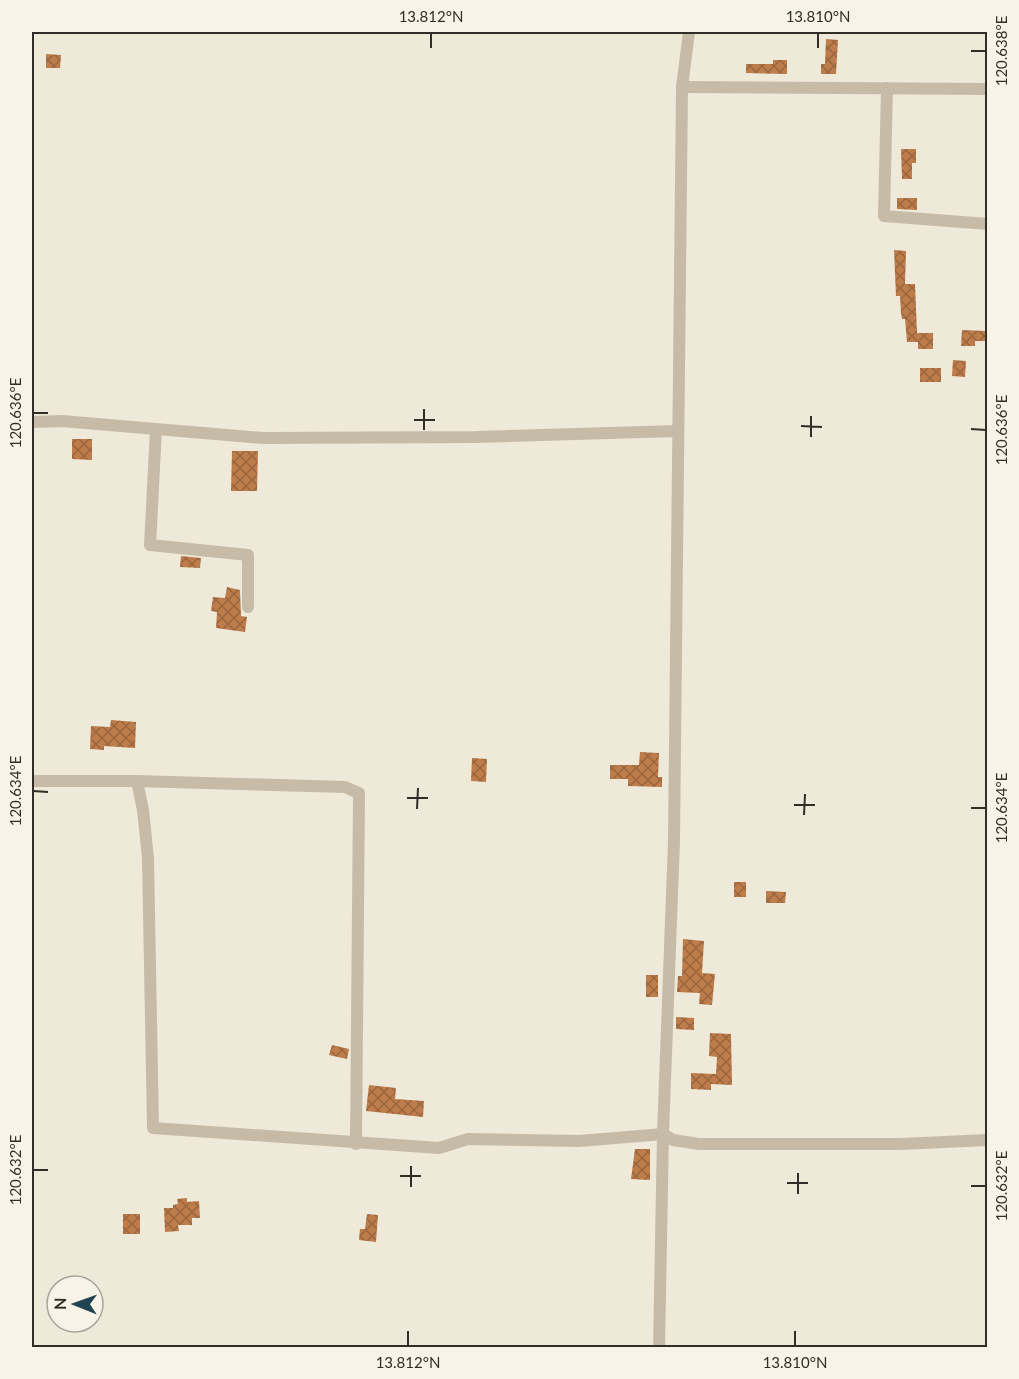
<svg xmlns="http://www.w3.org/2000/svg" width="1019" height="1379" font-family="Lato,sans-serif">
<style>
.building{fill:url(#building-cross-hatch)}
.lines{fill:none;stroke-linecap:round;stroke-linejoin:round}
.minor{stroke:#c6bba7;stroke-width:12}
.ticks{fill:none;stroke:#332d27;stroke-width:2}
.neatline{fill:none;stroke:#332d27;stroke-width:2}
.ticks-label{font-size:15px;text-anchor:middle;fill:#332d27}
</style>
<defs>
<pattern id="building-cross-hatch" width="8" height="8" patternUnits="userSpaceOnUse" patternTransform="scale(1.5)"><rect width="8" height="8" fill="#bd7c4a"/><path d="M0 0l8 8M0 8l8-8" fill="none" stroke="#9a663e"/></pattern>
</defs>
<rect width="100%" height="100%" fill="#efe9da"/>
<g class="building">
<path d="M826 39 838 40 836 74H821V64H825Z"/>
<path d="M46 54 61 55 60 68H46Z"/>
<path d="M773 60H787V74L746 73V64H773Z"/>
<path d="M901 149H916V163H912V179H902Z"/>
<path d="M897 198H917V210L897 209Z"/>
<path d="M894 250 906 251 905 284H915L917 333H933V349H918V342H907L905 319H902L901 313 900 296H896Z"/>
<path d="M962 330 987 331V341H975V346H961Z"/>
<path d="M953 360 966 361 965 377 952 376Z"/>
<rect x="920" y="368" width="21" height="14"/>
<path d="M72 439H92V460L72 459Z"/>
<path d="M232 451H258L257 491H231Z"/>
<path d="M181 556 201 558 200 568 180 567Z"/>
<path d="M227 587 240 590 241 616 247 617 245 632 216 628 217 612 211 611 213 597 225 598Z"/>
<path d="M111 720 136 722 135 748 104 746V750L90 749 91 726 110 727Z"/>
<path d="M640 752 659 753 658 777H662V787L628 786V779H610V765H639Z"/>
<path d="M472 758 487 759 486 782 471 781Z"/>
<rect x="734" y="882" width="12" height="15"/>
<path d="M766 891 786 892 785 903H766Z"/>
<path d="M683 939 704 941 702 973 715 974 712 1005 699 1004 700 993 677 992 678 976H682Z"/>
<rect x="646" y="975" width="12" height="22"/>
<path d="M676 1017 694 1018V1030L676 1029Z"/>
<path d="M710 1033 731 1034 732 1085 711 1084V1090L691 1089V1073L716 1074 717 1057 709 1056Z"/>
<path d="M332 1045 349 1049 347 1059 329 1055Z"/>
<path d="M369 1085 396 1088 395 1099 424 1101 423 1117 366 1111Z"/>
<path d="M635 1149H650V1180L631 1179Z"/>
<path d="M187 1198V1202L199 1201 200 1218H192V1225H178L179 1231 165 1232 164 1208H173V1205L178 1204 177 1199Z"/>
<rect x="123" y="1214" width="17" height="20"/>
<path d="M367 1214 378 1215 376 1242 359 1240 360 1229H365Z"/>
</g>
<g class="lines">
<g class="minor">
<path d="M682 87 988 89"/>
<path d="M887 88 884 216 988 224"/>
<path d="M32 422 62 421 263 438 476 437 677 431"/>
<path d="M156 429 150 545 248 555V607"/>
<path d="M32 781H137L143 810 148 858 153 1128 439 1148 468 1139 579 1141 663 1134 673 1140 699 1144H900L988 1140"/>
<path d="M137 781 345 787 359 793 356 1144"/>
<path d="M659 1348 663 1134 674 841 682 87 689 32"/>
</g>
</g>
<path class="ticks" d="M431 48V33M818 48V33M971 51H986M33 413H48M414 420H435M801 426 822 427M971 429 986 430M424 430V409M811 437V416M33 791 48 792M407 798H428M794 805H815M971 808H986M417 809 418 788M804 815 805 794M33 1170H48M400 1176H421M787 1183H808M971 1186H986M411 1187V1166M798 1194V1173M408 1346V1331M795 1346V1331"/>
<rect width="1019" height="1379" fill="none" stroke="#f7f3e6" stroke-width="66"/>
<g transform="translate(75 1304) rotate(271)"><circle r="28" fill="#f7f3e6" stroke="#a9a49a" stroke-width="1.5"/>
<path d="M0-4.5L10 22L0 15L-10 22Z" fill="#204451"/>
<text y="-9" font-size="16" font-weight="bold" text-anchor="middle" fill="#332d27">N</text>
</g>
<rect x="33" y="33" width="953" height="1313" class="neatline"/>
<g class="ticks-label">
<text x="431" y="22">13.812°N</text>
<text x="818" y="22">13.810°N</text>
<text transform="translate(1002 51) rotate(-90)" y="5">120.638°E</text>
<text transform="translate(16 413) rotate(-90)" y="5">120.636°E</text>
<text transform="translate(1002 430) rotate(-90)" y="5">120.636°E</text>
<text transform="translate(16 791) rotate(-90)" y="5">120.634°E</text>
<text transform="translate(1002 808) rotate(-90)" y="5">120.634°E</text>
<text transform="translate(16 1170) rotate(-90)" y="5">120.632°E</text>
<text transform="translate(1002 1186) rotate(-90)" y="5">120.632°E</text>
<text x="408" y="1368">13.812°N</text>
<text x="795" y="1368">13.810°N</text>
</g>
</svg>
